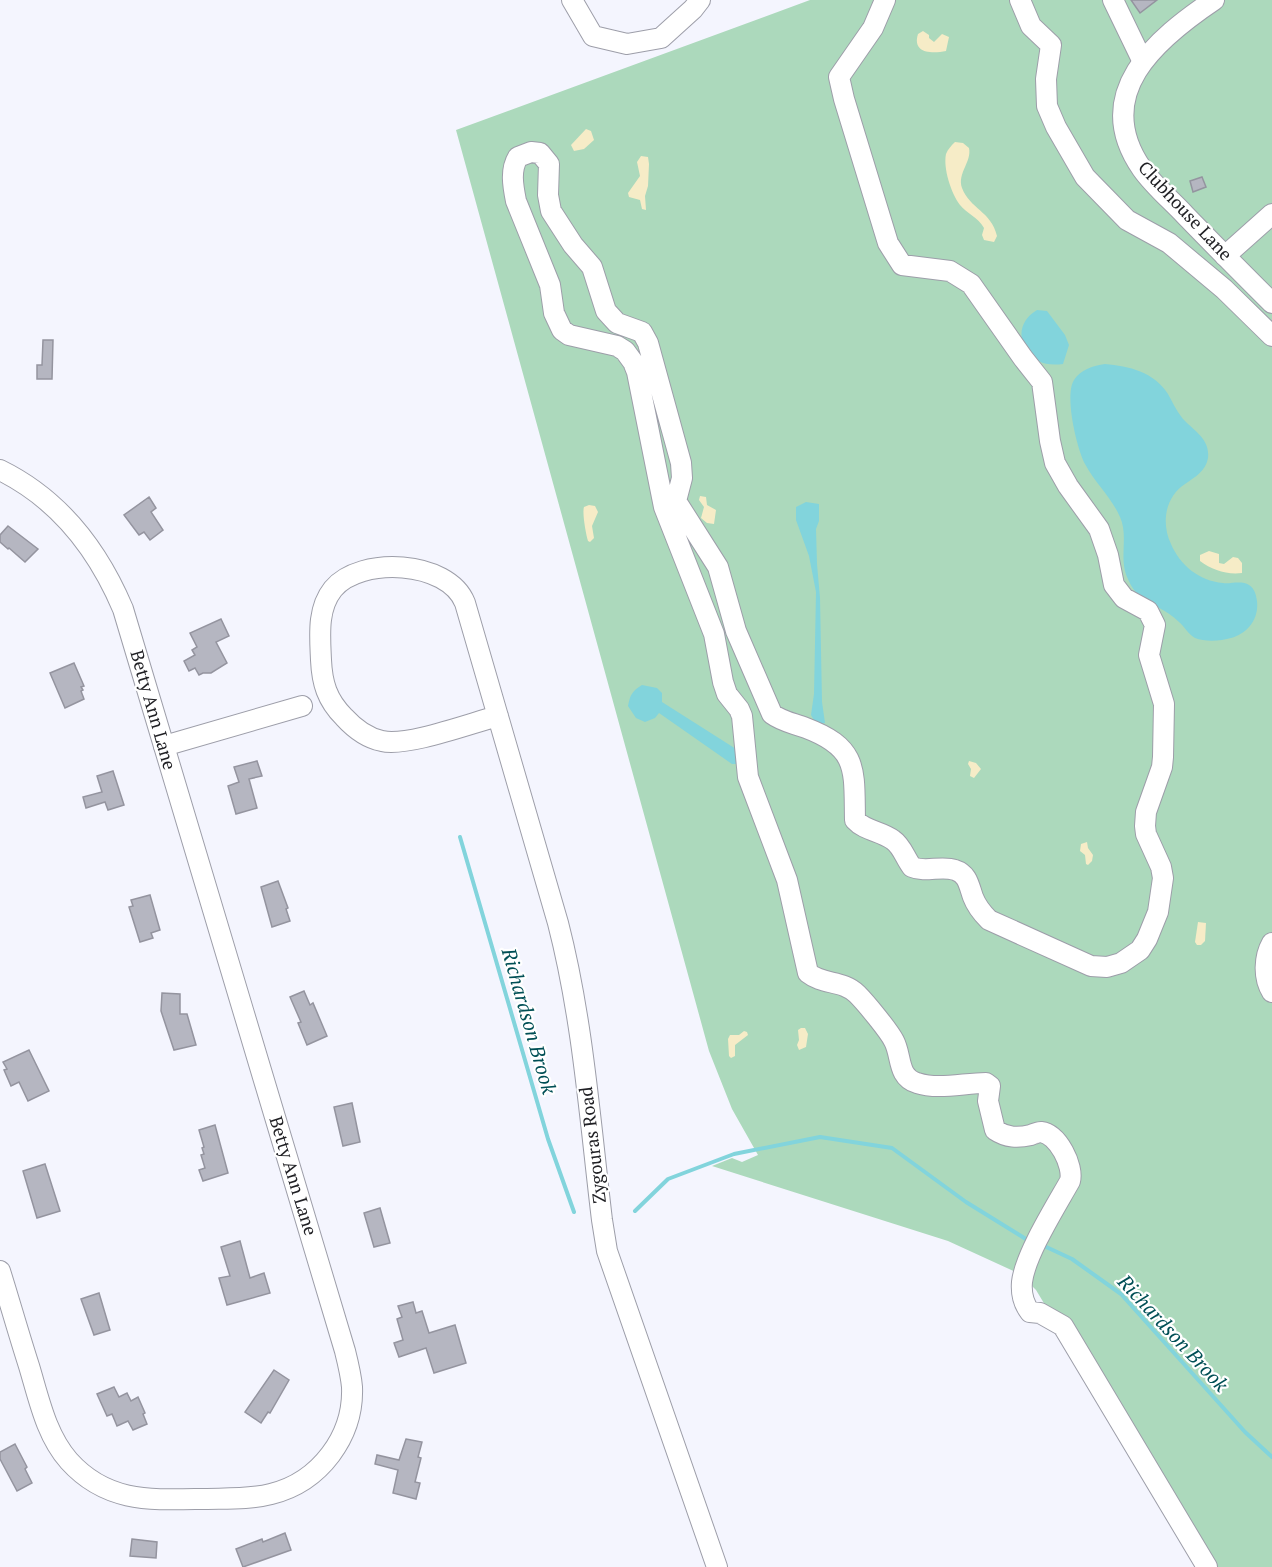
<svg xmlns="http://www.w3.org/2000/svg" width="1272" height="1567" font-family="'PT Serif',serif">
<style>
.green{fill:#acd9bc}
.sand{fill:#f6ecc7}
.water{fill:#82d4dc}
.lines{fill:none;stroke-linecap:round;stroke-linejoin:round}
.stream{stroke:#82d4dc;stroke-width:4}
.building{fill:#b5b6c1;stroke:#94949f;stroke-width:1.5}
.minor-casing{stroke:#9d9ea9;stroke-width:22}
.minor{stroke:#fff;stroke-width:20}
.labels{text-anchor:middle;stroke-width:4.5;stroke-linejoin:round;paint-order:stroke}
.street-label{font-size:18px;fill:#212125;stroke:#fff}
.water-label{font-size:20px;font-style:italic;fill:#004f55;stroke:#fff}
</style>
<rect width="100%" height="100%" fill="#f4f5fe"/>
<path class="green" d="M810 0H1272V1567H1203L1036 1290 1020 1274 948 1241 712 1166 732 1158 742 1162 758 1155 732 1109 709 1051 456 130Z"/>
<g class="sand">
<path d="M923 31 929 35V38L934 42 942 34 949 37 946 51C931 54 912 53 918 34Z"/>
<path d="M586 129 591 131 594 140 584 149 574 151 571 145Z"/>
<path d="M955 142 963 143 969 148C972 162 957 173 962 188 970 209 991 211 997 236L994 242 984 240 982 235 984 228C978 217 967 214 960 205 951 193 943 168 946 154 948 149 951 146 955 142Z"/>
<path d="M641 156 648 157 649 164 648 186 645 196 646 210 642 209 640 200 629 197 628 193 640 176 637 162Z"/>
<path d="M700 496 706 497 707 505 716 510 714 524 707 523 701 518 704 507 699 500Z"/>
<path d="M589 505 595 506 598 512 592 526 594 538 590 542 588 541C586 534 582 513 584 507Z"/>
<path d="M1209 551 1219 554V563L1224 564 1233 557 1238 558 1242 563V573C1227 575 1212 570 1200 561V555Z"/>
<path d="M969 761 976 763 981 769 974 778 970 776 971 769 968 764Z"/>
<path d="M1087 842 1088 848 1093 855 1092 861 1088 865 1086 864 1085 855 1080 851 1081 844Z"/>
<path d="M1198 922 1206 923 1205 941 1201 945H1197L1195 942Z"/>
<path d="M801 1028H805L808 1034 806 1047 799 1050 797 1045 799 1040 798 1030Z"/>
<path d="M744 1031 747 1032 748 1035 735 1045V1056L731 1058 729 1056 728 1039 730 1035H739Z"/>
</g>
<g class="water">
<path d="M1037 310 1047 311 1065 335 1069 345 1063 364C1055 365 1045 365 1039 361 1017 348 1015 323 1037 310Z"/>
<path d="M1105 364C1129 366 1154 372 1168 394 1173 403 1178 414 1185 421 1196 432 1210 440 1208 458 1206 471 1195 477 1185 484 1165 497 1161 523 1171 544 1180 565 1199 581 1223 583 1231 584 1242 580 1249 585 1255 589 1256 595 1257 601 1259 619 1248 633 1231 638 1221 641 1205 642 1195 638 1189 635 1184 626 1179 622 1167 610 1151 605 1138 594 1134 591 1130 584 1128 579 1118 559 1129 537 1120 517 1112 498 1095 483 1085 464 1077 449 1064 396 1074 380 1081 369 1093 366 1105 364Z"/>
<path d="M806 502 819 504V521L816 529 817 564 820 598 822 702 825 723 816 724 811 715 814 694 816 592 809 556 796 520V507Z"/>
<path d="M642 685 657 688 662 693V702L736 749 737 764H732L659 713 655 718 645 722 636 718 628 706C630 695 632 691 642 685Z"/>
</g>
<g class="lines">
<g class="stream">
<path d="M460 837 548 1139 574 1212"/>
<path d="M635 1211 668 1179 734 1154 820 1137 892 1148 966 1202 1029 1241"/>
<path d="M1042 1245 1072 1259 1121 1294 1245 1432 1272 1457"/>
</g>
</g>
<g class="building">
<path d="M1131 0H1157L1140 13Z"/>
<path d="M1202 177 1206 187 1193 192 1190 181Z"/>
<path d="M43 340H53L52 379H37V365H42Z"/>
<path d="M149 497 156 508 151 512 163 530 150 540 144 532 139 535 124 515Z"/>
<path d="M8 526 38 549 25 562 9 548 8 549 0 542V535Z"/>
<path d="M221 619 229 636 216 642 227 663 211 673H203L199 675 195 668 189 671 184 661 195 655 192 650 197 647 190 633Z"/>
<path d="M74 663 84 686 81 687 83 690 81 691 84 699 65 708 50 673Z"/>
<path d="M257 761 262 776 249 779 257 808 236 814 228 786 239 782 234 767Z"/>
<path d="M113 771 124 805 108 810 105 802 86 808 83 797 102 792 97 776Z"/>
<path d="M278 881 288 908 286 909 290 921 272 927 261 887Z"/>
<path d="M150 895 160 930 151 933 153 938 140 942 129 907 133 906 131 900Z"/>
<path d="M304 991 310 1005 313 1003 327 1036 307 1045 298 1023 301 1022 290 997Z"/>
<path d="M162 993 180 994V1014H187L196 1045 174 1050 161 1011Z"/>
<path d="M29 1050 49 1091 28 1101 19 1082 11 1086 4 1070 7 1069 3 1062Z"/>
<path d="M352 1103 360 1142 343 1146 334 1107Z"/>
<path d="M215 1125 228 1173 203 1181 199 1170 205 1168 201 1155 204 1154 202 1148 204 1147 199 1130Z"/>
<path d="M45 1164 60 1211 37 1218 23 1171Z"/>
<path d="M380 1208 390 1243 374 1247 364 1213Z"/>
<path d="M240 1241 250 1278 264 1273 270 1293 227 1305 219 1278 230 1276 221 1247Z"/>
<path d="M99 1293 110 1330 94 1335 81 1299Z"/>
<path d="M413 1302 416 1313 422 1311 429 1333 455 1325 466 1363 434 1373 426 1348 399 1357 394 1343 403 1340 397 1319 402 1317 398 1306Z"/>
<path d="M274 1370 289 1380 270 1413 268 1412 261 1423 245 1412Z"/>
<path d="M114 1387 119 1397 127 1393 131 1401 138 1397 145 1413 143 1414 147 1424 133 1430 128 1421 117 1426 112 1414 107 1416 97 1394Z"/>
<path d="M406 1439 422 1442 418 1457 421 1458 415 1482 420 1483 416 1499 393 1493 398 1470 375 1464 377 1455 399 1460Z"/>
<path d="M15 1444 27 1467 25 1469 32 1483 17 1491 0 1459V1452Z"/>
<path d="M285 1533 291 1550 243 1567 236 1549 262 1539 263 1542Z"/>
<path d="M132 1539 157 1542 156 1558 130 1556Z"/>
</g>
<g class="lines">
<g class="minor-casing">
<g id="minor">
<path d="M572 0 593 36 627 44 661 38 693 9 700 0"/>
<path d="M885 0 873 28 839 77 844 99 888 243 902 265 950 271 971 284 1023 358 1042 382 1050 441 1055 463 1068 486 1099 529 1108 555 1114 585 1124 598 1148 611 1155 625 1149 655 1164 704 1163 757 1162 767 1146 812 1145 826 1146 834 1161 867 1163 878 1158 912 1147 939 1140 950 1121 963 1107 967 1091 966 989 920C983 914 976 905 973 897 969 886 968 874 955 870 941 865 926 873 912 867 905 858 902 846 893 840 881 831 865 831 855 820 854 770 859 748 806 728 793 723 783 722 772 714L736 631 718 567 676 501 682 478 681 463 648 343 642 332 617 323 606 311 592 267 573 245 551 211 548 195 549 164 540 153 531 152 518 157C510 170 513 186 516 201L550 285 554 313 562 330 569 335 617 346 625 351 633 362 637 372 664 507 714 634 723 682 727 694 739 709 742 716 748 777 787 880 808 973C823 985 843 980 857 994 866 1003 889 1031 894 1041 902 1056 897 1077 917 1083 938 1090 964 1083 986 1083L990 1086 988 1101 995 1130C1007 1138 1018 1138 1031 1135 1032 1134 1040 1132 1041 1132 1058 1134 1074 1166 1070 1181 1056 1206 1025 1255 1022 1282 1021 1293 1023 1303 1030 1312L1040 1313 1063 1326 1207 1567"/>
<path d="M1020 0 1031 26 1051 45 1046 79 1047 106 1056 127 1085 177 1127 220 1169 243 1224 289 1272 336"/>
<path d="M1113 0 1142 60"/>
<path d="M1214 0C1156 39 1090 94 1142 169 1154 186 1171 200 1185 215 1214 245 1243 274 1272 303"/>
<path d="M1225 256 1272 214"/>
<path d="M0 470C59 499 98 550 123 609L345 1351C348 1363 351 1375 352 1387 354 1436 320 1482 271 1494 248 1500 223 1498 199 1499 149 1500 106 1502 69 1461 46 1435 39 1399 29 1366 19 1335 10 1303 0 1271"/>
<path d="M498 716C471 723 407 747 382 741 367 738 354 728 344 717 327 700 322 683 321 660 320 636 317 609 333 589 360 556 448 560 465 603L558 923C583 1020 590 1121 602 1220L607 1251 717 1567"/>
<path d="M164 746 302 706"/>
<path d="M1272 943C1264 957 1263 978 1272 992"/>
</g>
</g>
<use href="#minor" class="minor"/>
</g>
<g class="labels">
<g class="street-label">
<text transform="translate(1185 211) rotate(47)" y="6">Clubhouse Lane</text>
<text transform="translate(153 710) rotate(74)" y="6">Betty Ann Lane</text>
<text transform="translate(593 1145) rotate(-97)" y="6">Zygouras Road</text>
<text transform="translate(293 1176) rotate(73)" y="6">Betty Ann Lane</text>
</g>
<g class="water-label">
<text transform="translate(529 1021) rotate(74)" y="7">Richardson Brook</text>
<text transform="translate(1173 1333) rotate(47)" y="7">Richardson Brook</text>
</g>
</g>
</svg>
